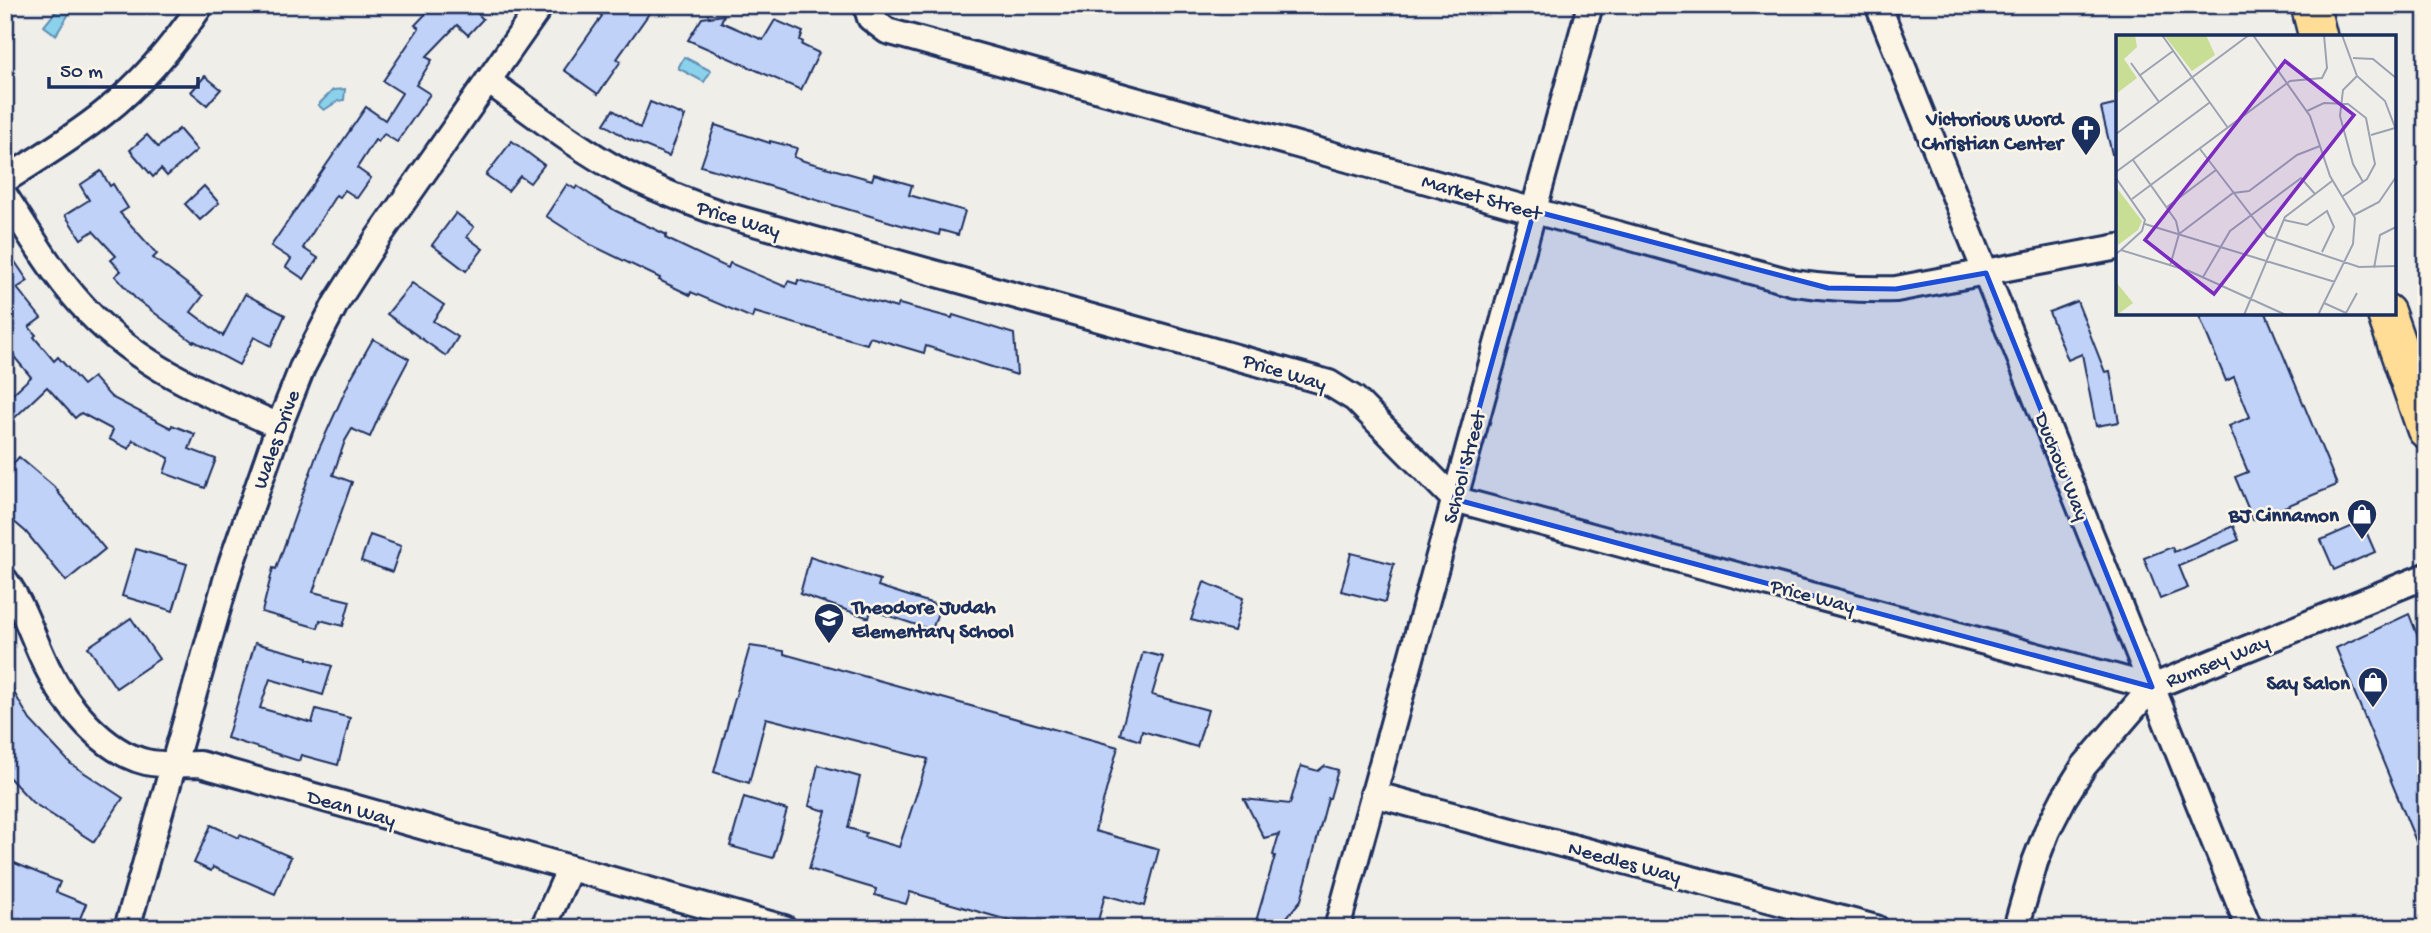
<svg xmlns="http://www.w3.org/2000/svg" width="2431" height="933" font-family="'Gochi Hand',sans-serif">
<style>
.water{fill:#8bd1ec;stroke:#5e90b3;stroke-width:2}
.building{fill:#c1d2f8;stroke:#1b2f5e;stroke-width:2}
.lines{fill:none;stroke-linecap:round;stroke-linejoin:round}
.street-casing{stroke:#1b2f5e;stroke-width:30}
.primary-casing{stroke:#1b2f5e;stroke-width:42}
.street{stroke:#fcf5e5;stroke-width:24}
.primary{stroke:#ffdd96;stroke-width:37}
.marked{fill:#1d4ed8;fill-opacity:0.2;stroke:#1d4ed8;stroke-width:5;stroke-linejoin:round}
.labels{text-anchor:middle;stroke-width:5;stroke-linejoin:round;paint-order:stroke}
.poi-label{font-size:21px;font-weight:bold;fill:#1b2f5e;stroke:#fcf5e5;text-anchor:end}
.street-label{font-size:21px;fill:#1b2f5e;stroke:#fcf5e5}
.inset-road{fill:none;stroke:#9ba2b1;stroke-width:2}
.view{fill:#7b2cbf;fill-opacity:0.15;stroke:#7b2cbf;stroke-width:3.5}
.inset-edge{fill:none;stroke:#1b2f5e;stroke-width:3.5}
</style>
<rect width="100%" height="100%" fill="#f0eee9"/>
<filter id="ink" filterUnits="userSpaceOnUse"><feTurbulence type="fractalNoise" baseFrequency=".0143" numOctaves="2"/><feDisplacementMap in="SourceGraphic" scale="14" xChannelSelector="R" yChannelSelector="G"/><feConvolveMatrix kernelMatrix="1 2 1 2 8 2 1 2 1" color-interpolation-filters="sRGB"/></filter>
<g filter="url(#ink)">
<g class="water">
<path d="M61 5H68L72 9 56 35 44 26Z"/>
<path d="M684 57 711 71 704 82 678 68Z"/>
<path d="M345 89 344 100 338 101 324 110 318 105 333 90Z"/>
</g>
<g class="building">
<path d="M434 5H452L460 12 469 5 483 19 468 35 457 25 426 57 432 60 416 85 430 94 397 142 384 134 378 142 375 140 357 168 371 178 357 198 345 190 340 197 336 195 303 248 318 258 304 279 286 267 291 259 271 246 366 107 385 120 402 93 383 81 419 28 415 25Z"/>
<path d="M587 5H655L617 59 621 61 598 94 564 70 602 16Z"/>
<path d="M724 15 721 22 763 40 775 20 803 32 800 40 803 42 802 45 819 53 801 90 688 40 702 18Z"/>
<path d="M205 76 221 89 207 105 191 92Z"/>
<path d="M650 102 685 116 669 156 626 138 604 124 613 110 640 128Z"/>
<path d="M2118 104V153L2112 154 2101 108Z"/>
<path d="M715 125 770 143V141L797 148 794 157 804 161 872 180 874 174 912 185 909 195 965 211 958 235 940 230 939 235 901 225 701 166Z"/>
<path d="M179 129 197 150 167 176 161 169 153 177 130 150 147 135 158 147Z"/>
<path d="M512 141 544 165 530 183 520 176 508 191 486 175Z"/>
<path d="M101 171 110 186 113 184 128 208 120 213 157 254 153 258 203 296 191 312 223 336 245 294 285 315 271 346 254 337 239 365 194 341 193 342 135 298 115 276 121 271 111 260 116 256 93 231 81 239 65 215 89 200 80 185Z"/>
<path d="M567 184 575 189 577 186 616 211 667 235 665 238 728 268 730 263 786 287 788 281 797 284 798 280 897 308 899 304 952 318 953 315 1014 334 1017 375 926 346 924 353 870 337 867 344 754 312 752 318 691 292 690 295 659 280 660 278 591 245 546 216Z"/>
<path d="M204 186 219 203 200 220 185 204Z"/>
<path d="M456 213 474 227 467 237 483 249 466 271 432 245Z"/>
<path d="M5 247 28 281 17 288 41 318 29 327 36 335 34 337 54 361 58 357 83 385 93 377 111 397 171 428 172 425 195 434 189 449 216 459 205 488 164 473 169 458 133 440 129 449 109 439 113 430 81 413 75 418 47 387 5 427V401L31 377 5 346Z"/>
<path d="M412 283 444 305 433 321 458 337 446 356 387 314Z"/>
<path d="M2077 301 2105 372 2110 371 2119 422 2096 426 2082 354 2068 360 2049 312Z"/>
<path d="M2198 313H2266L2337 485 2253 520 2235 477 2248 472 2229 426 2250 417 2234 377 2226 381Z"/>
<path d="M373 339 409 359 381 412 370 437 352 429 345 441 333 475 352 482 313 592 350 601 343 626 320 620 318 628 262 612 273 568 276 569 318 451 351 378Z"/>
<path d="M19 457 58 490 57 491 105 549 66 581 26 532 5 514V473Z"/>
<path d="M2362 522 2375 552 2334 570 2321 540Z"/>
<path d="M2233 526 2239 540 2179 566 2188 588 2160 599 2144 558 2172 547 2174 552Z"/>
<path d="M370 535 401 546 392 572 361 561Z"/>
<path d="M136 549 187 564 173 611 122 596Z"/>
<path d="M1351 553 1394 564 1385 602 1341 591Z"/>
<path d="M810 557 880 580 878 586 940 606 932 630 871 610 869 618 800 594Z"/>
<path d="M1204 582 1243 598 1234 631 1191 620Z"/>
<path d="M2409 614 2426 657 2425 863 2336 648Z"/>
<path d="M131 618 159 659 116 688 88 647Z"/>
<path d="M255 643 308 657V659L332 666 323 695 270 679 260 708 312 723 316 709 350 718 338 765 301 755 299 761 227 738Z"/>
<path d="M750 646 784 651V654L1118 747 1095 831 1159 849 1144 906 1105 895 1096 928H1035L910 892 906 904 875 895 876 889 809 869 826 811 809 806 818 765 860 777 848 828 866 833 865 837 899 847 928 759 766 718 749 783 714 772Z"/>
<path d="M1143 652 1163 657 1152 695 1208 710 1197 747 1142 731 1140 741 1120 734Z"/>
<path d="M5 677 30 720 71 764 123 798 94 842 32 802 5 773Z"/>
<path d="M1301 766 1318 771 1324 766 1338 770 1330 798H1328L1301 900 1278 928H1254L1275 856 1273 855 1279 834 1264 838 1244 799 1290 804Z"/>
<path d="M744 797 787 810 773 858 730 846Z"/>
<path d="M211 825 239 838 240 835 291 857 275 894 213 867 211 871 194 863Z"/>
<path d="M5 859 60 882 56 892 86 904 76 928H5Z"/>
</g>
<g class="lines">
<g class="street-casing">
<g id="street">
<path d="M866 5 870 18 887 31 1794 283C1828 288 1861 290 1896 289L2118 247"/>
<path d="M1878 5 2249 928"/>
<path d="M488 81C532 112 575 147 622 172 655 189 688 202 722 214L1329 383 1355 399 1454 499 2152 687"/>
<path d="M5 180C39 158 73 138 104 113 142 83 174 45 201 5"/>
<path d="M5 196C29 232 50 270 79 302 134 365 204 392 279 426"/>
<path d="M5 580C24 606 33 639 47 667 65 705 104 752 146 762 163 766 182 764 200 764L784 928"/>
<path d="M1373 794 1876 928"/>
<path d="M127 928 229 570 279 426 302 368 336 303 375 242 541 5"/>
<path d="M543 928 570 868"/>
<path d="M1337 928 1590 5"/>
<path d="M2016 928 2035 862 2047 831 2064 798 2084 766 2152 687 2426 576"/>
</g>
</g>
<g class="primary-casing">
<g id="primary">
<path d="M2310 5 2318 37"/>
<path d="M2386 313 2426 429"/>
</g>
</g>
<use href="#street" class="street"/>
<use href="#primary" class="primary"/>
</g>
</g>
<path class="marked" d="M1534 211 1828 288 1896 289 1986 273 2152 687 1454 499Z"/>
<defs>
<g id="church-pin" transform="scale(1.575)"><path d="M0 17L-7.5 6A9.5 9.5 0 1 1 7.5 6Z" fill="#1b2f5e" stroke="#fcf5e5"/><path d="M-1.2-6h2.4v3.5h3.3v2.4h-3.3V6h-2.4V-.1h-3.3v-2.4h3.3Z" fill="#fff"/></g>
<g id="shop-pin" transform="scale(1.575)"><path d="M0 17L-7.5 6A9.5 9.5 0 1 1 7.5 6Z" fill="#1b2f5e" stroke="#fcf5e5"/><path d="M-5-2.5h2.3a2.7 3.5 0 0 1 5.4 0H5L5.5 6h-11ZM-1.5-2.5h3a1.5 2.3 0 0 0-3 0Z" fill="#fff"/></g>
<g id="school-pin" transform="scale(1.575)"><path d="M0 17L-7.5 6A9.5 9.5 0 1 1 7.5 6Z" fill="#1b2f5e" stroke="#fcf5e5"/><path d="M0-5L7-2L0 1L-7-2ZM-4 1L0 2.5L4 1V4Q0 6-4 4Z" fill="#fff"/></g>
</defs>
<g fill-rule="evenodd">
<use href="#church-pin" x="2086" y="130"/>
<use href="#shop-pin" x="2362" y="514"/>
<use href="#school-pin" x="829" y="618"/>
<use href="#shop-pin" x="2373" y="682"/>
</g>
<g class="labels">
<g class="poi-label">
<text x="2063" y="125">Victorious Word<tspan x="2063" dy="24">Christian Center</tspan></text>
<text x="2339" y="521">BJ Cinnamon</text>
<text x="852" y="613" text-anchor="start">Theodore Judah<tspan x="852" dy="24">Elementary School</tspan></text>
<text x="2350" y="689">Say Salon</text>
</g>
<g class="street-label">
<text transform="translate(1482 196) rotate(16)" y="7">Market Street</text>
<text transform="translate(739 218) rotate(17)" y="7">Price Way</text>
<text transform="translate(1285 371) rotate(17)" y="7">Price Way</text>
<text transform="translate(275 439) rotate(-70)" y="7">Wales Drive</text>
<text transform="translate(2063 466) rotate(68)" y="7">Duchow Way</text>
<text transform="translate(1463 467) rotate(-75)" y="7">School Street</text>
<text transform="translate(1813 595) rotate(15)" y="7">Price Way</text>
<text transform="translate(2217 660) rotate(-22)" y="7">Rumsey Way</text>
<text transform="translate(352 807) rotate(16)" y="7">Dean Way</text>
<text transform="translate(1625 861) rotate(15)" y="7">Needles Way</text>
</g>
</g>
<g transform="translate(2116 35)">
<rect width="280" height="280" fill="#f0eee9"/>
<path d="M0 0H19L21 12 8 24 21 43 0 59ZM48 0H90L99 20 76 36ZM0 152 26 186 22 195 2 210ZM0 247 17 268 1 280H0Z" fill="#c7de94"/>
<path class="inset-road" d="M46 0 112 93M137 0 194 81 214 141 239 183 237 209 202 280M226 0 241 41 269 66 280 95M237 23 257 24 280 43M15 28 43 67M23 41 57 16M241 41 227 55 224 81 237 129 247 147M191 76 208 68 232 69 250 83 259 129 251 144 227 161M0 99 133 0M255 100 279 93M84 114 151 201 243 232 280 231M17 125 60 186 63 199 54 231M0 137 93 68M0 143 29 185 26 196 5 215M16 164 174 46 206 43 211 33 208 0M51 172 100 135M238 180 263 167 280 142M168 185 191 190 211 176 218 192 206 217M29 189 219 247M63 199 117 158 133 156 181 120 204 111M0 219 5 215 73 236 170 280M258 233 264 200 280 192M87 242 114 196 185 143 199 159M208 268 230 278 241 258M128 280 169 182 216 146"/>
<path class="view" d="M169 26 238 80 98 259 29 205Z"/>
<rect width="280" height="280" class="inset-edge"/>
</g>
<rect width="2431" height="933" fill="none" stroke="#fcf5e5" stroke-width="28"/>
<rect x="14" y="14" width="2403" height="905" fill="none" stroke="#1b2f5e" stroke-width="2.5" filter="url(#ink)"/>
<path d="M49 77v10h149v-10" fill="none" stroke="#1b2f5e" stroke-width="3.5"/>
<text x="60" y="77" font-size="21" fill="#1b2f5e" stroke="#fcf5e5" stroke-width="5" paint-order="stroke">50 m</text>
</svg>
